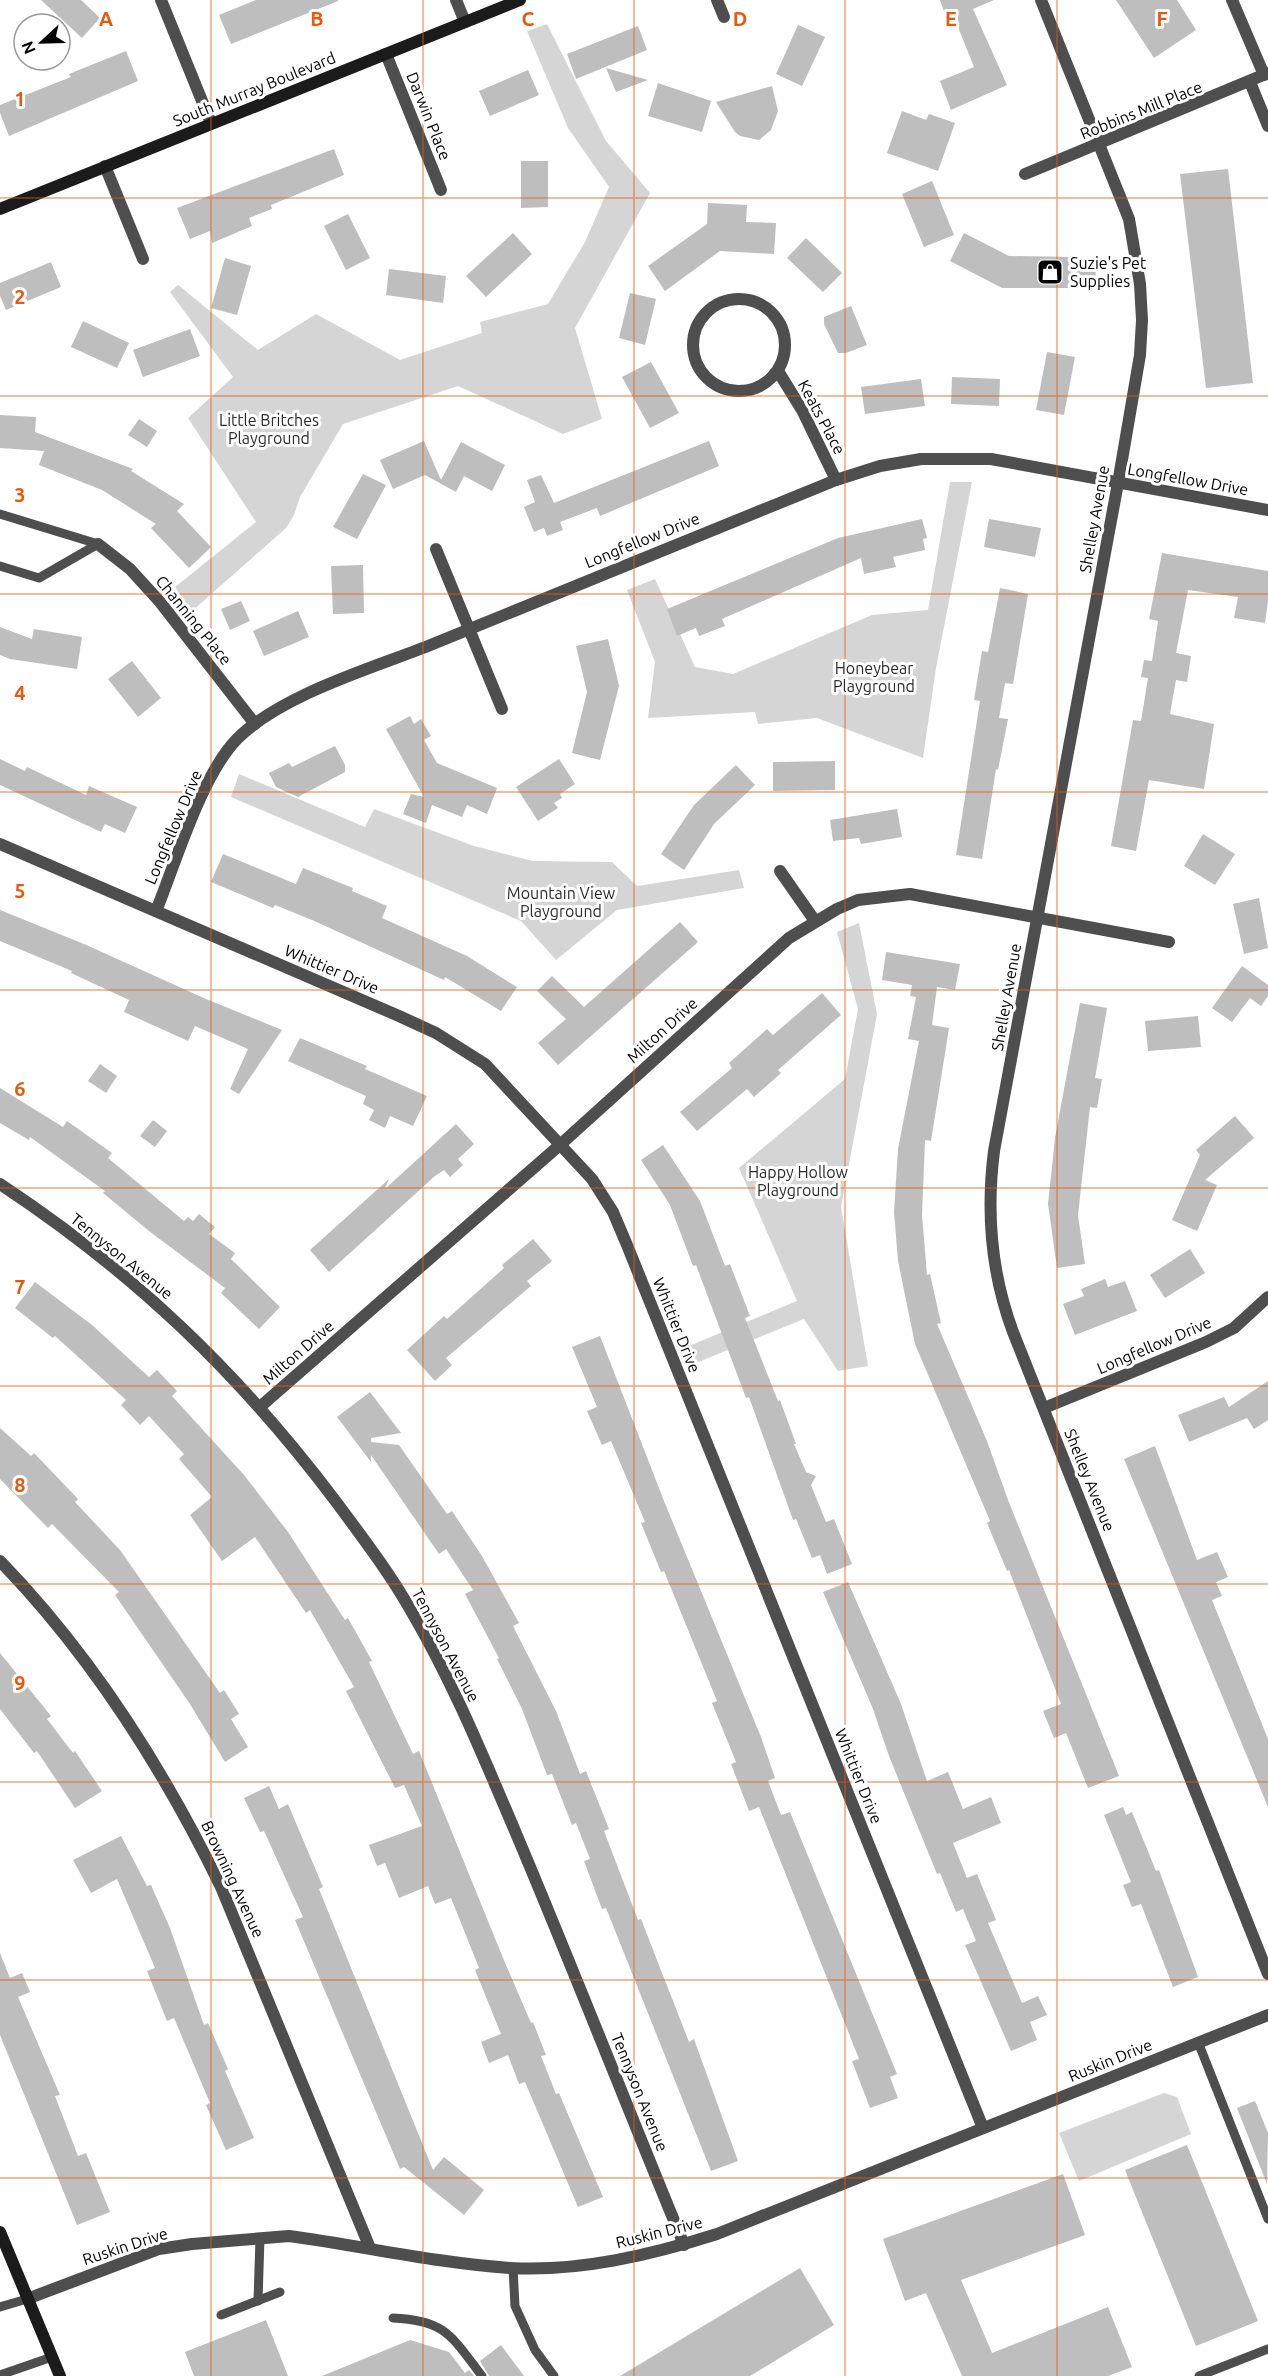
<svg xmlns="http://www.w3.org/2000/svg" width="1268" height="2376" font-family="Ubuntu,sans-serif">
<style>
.green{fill:#d5d5d5}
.building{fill:#bebebe}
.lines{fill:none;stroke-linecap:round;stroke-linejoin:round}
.service{stroke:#4e4e4e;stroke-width:9}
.minor{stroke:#4e4e4e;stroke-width:12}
.secondary{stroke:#1b1b1b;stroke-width:12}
.grid{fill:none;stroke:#e8590c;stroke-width:1.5;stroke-opacity:0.55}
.labels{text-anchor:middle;stroke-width:6;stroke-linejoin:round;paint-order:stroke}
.street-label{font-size:16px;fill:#000;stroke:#fff}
.poi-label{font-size:16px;fill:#000;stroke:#fff;text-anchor:start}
.park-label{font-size:16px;fill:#2c2c2c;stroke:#fff}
.grid-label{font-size:20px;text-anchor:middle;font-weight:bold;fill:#e8590c;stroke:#fff;stroke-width:6;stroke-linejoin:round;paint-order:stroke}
</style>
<rect width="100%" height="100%" fill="#fff"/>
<g class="green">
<path d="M547 24 606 141 650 193 575 328 602 419 563 434 458 386 343 424 300 497 294 515 286 528 191 612 175 587 256 522 188 418 233 377 170 292 178 285 258 350 316 314 400 360 482 333 480 322 548 304 585 242 609 187 568 128 527 31Z"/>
<path d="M950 482H972L936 668 923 758 817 718 758 724 755 712 648 718 655 662 627 590 655 579 695 667 733 674 872 615 928 610Z"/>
<path d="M239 774 365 827 374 809 474 846 533 861 612 862 637 886 739 870 744 888 617 910 556 960 521 921 231 797Z"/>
<path d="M859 923 877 1014 841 1207 868 1366 838 1371 804 1319 696 1363 689 1346 797 1301 739 1168 845 1079 858 1009 837 932Z"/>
<path d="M1164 2093 1177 2097 1191 2134 1079 2181 1059 2133Z"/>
</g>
<g class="building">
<path d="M41 0H81L100 18 82 38Z"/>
<path d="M256 0H338V1L231 44 219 15Z"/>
<path d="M940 0H994L973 9 1007 85 951 110 940 81 974 67 954 17 947 20Z"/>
<path d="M1116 0H1177L1196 30 1154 58Z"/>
<path d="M798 25 825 37 802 86 776 74Z"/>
<path d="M638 26 647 50 576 79 567 54Z"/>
<path d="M126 51 138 81 9 136 0 113V105L71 77 69 74Z"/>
<path d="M606 68 648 80 616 92Z"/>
<path d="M528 70 539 95 490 116 479 91Z"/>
<path d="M658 83 711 101 702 132 648 116Z"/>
<path d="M772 86 778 111 771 130 759 140 740 136 735 132 716 102Z"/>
<path d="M902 111 926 120 929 114 955 123 938 171 887 153Z"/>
<path d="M334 149 344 175 271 205 272 209 249 218 252 226 212 243 210 231 190 239 177 208Z"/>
<path d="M521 161H548V207L521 208Z"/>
<path d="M1228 169 1253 383 1206 388 1180 174Z"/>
<path d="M932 181 954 235 924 247 902 194Z"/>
<path d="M708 203 747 205 746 222 776 223 774 254 720 251 665 291 648 266 707 224Z"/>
<path d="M348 214 370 258 346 270 324 226Z"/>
<path d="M513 233 532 254 486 297 466 276Z"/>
<path d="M964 233 1009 256 1076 257 1077 264 1096 265 1095 288H1002L950 261Z"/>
<path d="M806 238 842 273 823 292 787 258Z"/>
<path d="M225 258 251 266 237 315 211 308Z"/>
<path d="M51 262 61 287 6 310 0 296V283Z"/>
<path d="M389 269 446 276 443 303 386 295Z"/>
<path d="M630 293 656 299 645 345 619 338Z"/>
<path d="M851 306 867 345 846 353H838L824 324V317Z"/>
<path d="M83 321 129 343 117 368 71 347Z"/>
<path d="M190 329 200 356 143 377 133 350Z"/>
<path d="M1047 352 1075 357 1064 415 1036 410Z"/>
<path d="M651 362 679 413 650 428 622 377Z"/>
<path d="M952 377 1000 379 999 406 951 404Z"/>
<path d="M921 379 925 406 865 414 861 387Z"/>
<path d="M0 415 36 417 35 432 133 469 131 471 184 504 177 511 211 547 189 568 151 528 156 524 102 490 39 465 44 451 0 448Z"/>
<path d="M139 419 157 431 147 447 128 435Z"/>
<path d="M424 441 441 480 461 442 505 465 492 491 464 476 456 492 425 475 393 489 380 460Z"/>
<path d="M709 441 719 466 600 516 597 508 560 522 563 530 547 536 544 528 534 532 524 507 535 502 527 480 541 475 554 503Z"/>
<path d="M363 474 386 485 357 539 333 527Z"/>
<path d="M922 519 927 538 923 539 925 550 893 557 896 567 864 574 861 558 722 619 725 626 699 636 696 628 677 636 667 609 838 538Z"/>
<path d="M989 519 1041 528 1035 557 984 547Z"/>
<path d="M1162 553 1268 571V601L1265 623 1234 618 1238 597 1188 590 1176 653 1191 656 1187 682 1176 680 1170 714 1214 724 1204 789 1149 780 1136 851 1111 846 1133 720 1141 721 1148 678 1141 677 1144 660 1152 661 1158 621 1149 619Z"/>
<path d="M363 565 364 613 333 614 331 566Z"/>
<path d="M1000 588 1028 594 1013 684 1005 683 999 718 1008 719 998 770 996 769 982 859 956 855 980 701 974 700 982 651 988 652Z"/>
<path d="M241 601 250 621 230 630 221 609Z"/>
<path d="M298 611 309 637 264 656 253 631Z"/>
<path d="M0 627 32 639 34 629 82 637 77 669 10 659 0 655Z"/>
<path d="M608 639 619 686 600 760 572 753 587 692 576 646Z"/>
<path d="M132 661 161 698 138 717 108 679Z"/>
<path d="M410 716 414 724 421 719 431 736 424 740 437 763 497 788 487 814 467 805 462 817 432 805 426 823 403 814 411 794 424 797 386 729Z"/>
<path d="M335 746 345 765V772L298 797 276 787 269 773 289 763 292 767Z"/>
<path d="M0 759 25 771 27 767 86 795 89 786 137 807 125 833 105 824 101 832 0 785Z"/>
<path d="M559 759 575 784 560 794 562 798 554 803 558 808 538 821 516 787Z"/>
<path d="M835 761V790L773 791V762Z"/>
<path d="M736 765 755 785 714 824 684 870 661 854 694 805Z"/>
<path d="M897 809 902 837 861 844 859 838 833 841 830 820Z"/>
<path d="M1203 834 1235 854 1215 885 1184 866Z"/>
<path d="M223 854 296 884 303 868 353 888 352 891 387 906 382 918 467 956 517 987 501 1011 445 977 444 980 312 920 275 905 273 908 211 882Z"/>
<path d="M1259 898 1268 948 1244 954 1233 904Z"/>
<path d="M0 910 84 944 206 999 282 1030 239 1094 230 1089 248 1049 195 1026 188 1041 124 1012 129 1000 71 973 72 971 0 941Z"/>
<path d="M680 922 698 942 558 1065 538 1043 566 1019 537 991 552 976 584 1007Z"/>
<path d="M886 952 960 964 955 990 937 987 932 1025 949 1028 931 1141 925 1140 922 1215 927 1275 930 1274 941 1323 937 1324 987 1441 1008 1500 1119 1776 1088 1788 1066 1733 1054 1738 1043 1711 1061 1704 1009 1570 1007 1571 987 1523 990 1521 915 1344 898 1261 894 1212 898 1149 919 1041 908 1039 916 997 910 996 912 985 882 980Z"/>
<path d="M1242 966 1268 985V996L1261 1006 1250 998 1232 1022 1212 1008Z"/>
<path d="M822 993 841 1015 778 1070 781 1073 754 1097 747 1089 697 1131 680 1112 732 1068 729 1063 767 1029 773 1035Z"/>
<path d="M1080 1003 1107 1008 1095 1078 1102 1079 1097 1108 1090 1107 1078 1215 1085 1264 1057 1268 1048 1204 1055 1138Z"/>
<path d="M1198 1016 1201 1047 1148 1051 1145 1021Z"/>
<path d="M300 1038 367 1066 365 1069 427 1096 413 1126 390 1116 385 1128 369 1120 374 1110 363 1104 366 1096 288 1061Z"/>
<path d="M100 1064 117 1076 106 1093 88 1081Z"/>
<path d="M0 1088 63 1127 67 1121 112 1153 108 1158 184 1221 188 1217 193 1221 199 1214 215 1227 209 1234 235 1253 231 1259 280 1307 259 1329 221 1293 225 1288 149 1231 103 1193 105 1191 30 1137 29 1140 0 1123Z"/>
<path d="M1235 1116 1254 1138 1205 1180 1217 1185 1197 1231 1172 1220 1200 1155 1196 1150Z"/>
<path d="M153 1120 167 1131 155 1147 140 1136Z"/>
<path d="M456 1124 474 1144 458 1159 463 1165 450 1177 444 1170 435 1176 329 1272 310 1250 389 1179 385 1189Z"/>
<path d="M663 1145 700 1201 725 1266 730 1264 750 1316 745 1318 778 1401 780 1400 796 1444H794L806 1472 816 1476 811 1485 826 1522 834 1519 852 1564 827 1574 820 1555 812 1558 796 1519 793 1520 749 1397 746 1398 696 1265 693 1266 670 1205 641 1160Z"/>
<path d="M533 1239 552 1261 527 1281 531 1286 446 1358 452 1365 435 1381 407 1350 444 1316 447 1319 504 1268 502 1265Z"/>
<path d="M1190 1249 1205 1273 1165 1298 1150 1275Z"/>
<path d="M1105 1279 1108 1287 1125 1281 1137 1311 1075 1335 1063 1304 1084 1296 1081 1289Z"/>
<path d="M35 1282 92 1325 149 1377 157 1370 177 1391 172 1396 244 1475 288 1532 345 1620 348 1618 372 1661 369 1662 413 1754 419 1751 503 1958 531 2023 533 2022 546 2055 541 2056 556 2094 559 2093 603 2197 578 2207 525 2082 519 2084 508 2055 489 2063 481 2042 501 2034 475 1970 479 1968 451 1898 435 1904 428 1886 399 1898 385 1863 377 1866 369 1845 422 1826 404 1785 395 1788 346 1691 354 1687 310 1610 306 1613 255 1537 222 1561 190 1515 212 1497 179 1459 184 1454 149 1416 140 1425 121 1405 126 1400 55 1336 53 1338 15 1308Z"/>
<path d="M600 1336 664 1501 761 1737 775 1778 768 1781 781 1815 790 1812 897 2074 890 2077 898 2098 870 2108 852 2061 859 2059 759 1807 749 1811 731 1764 736 1762 712 1703 717 1701 664 1571 661 1572 641 1523 645 1522 611 1441 602 1445 587 1411 597 1407 572 1347Z"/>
<path d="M1268 1381V1420L1254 1429 1247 1418 1189 1442 1178 1415 1224 1397 1229 1407Z"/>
<path d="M370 1392 401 1433 371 1438V1442L399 1445 447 1514 452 1511 482 1556 519 1623 513 1626 556 1711 580 1774 586 1771 609 1829 604 1831 638 1920 641 1919 689 2042 694 2039 738 2161 711 2171 606 1908 602 1909 584 1861 590 1859 576 1823 572 1825 552 1774 547 1775 522 1709 497 1659 499 1658 465 1594 473 1590 446 1549 439 1554 371 1455V1462L337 1417Z"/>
<path d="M0 1428 31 1456 34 1453 78 1499 75 1502 120 1550 220 1693 224 1690 239 1714 231 1719 248 1747 225 1762 190 1704 115 1595 119 1592 52 1524 48 1528 0 1479Z"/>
<path d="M1155 1446 1197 1560 1217 1552 1228 1577 1216 1582 1222 1596 1212 1600 1268 1739V1807L1124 1459Z"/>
<path d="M848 1582 901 1704 927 1781 948 1772 963 1809 991 1797 1001 1823 953 1843 967 1878 977 1874 996 1920 988 1923 1022 2003 1038 1996 1047 2015 1030 2022 1037 2040 1011 2051 965 1945 976 1941 963 1909 956 1912 940 1873 937 1874 889 1756 873 1709 823 1592Z"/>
<path d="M0 1653 51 1716 47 1719 73 1753 75 1751 102 1791 75 1808 37 1751 34 1753 0 1709Z"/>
<path d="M269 1786 279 1809 288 1804 323 1887 319 1889 433 2170 444 2157 484 2190 464 2215 404 2167 400 2169 295 1920 303 1917 264 1831 260 1832 244 1798Z"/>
<path d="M1123 1807 1126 1815 1132 1812 1156 1871 1159 1870 1198 1977 1173 1987 1141 1904 1132 1907 1123 1885 1131 1882 1104 1815Z"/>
<path d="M121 1836 147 1886 151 1885 170 1928 204 2025 208 2023 228 2069 225 2071 254 2138 226 2150 206 2105 210 2103 174 2018 167 2021 147 1971 155 1968 117 1879 91 1893 73 1860Z"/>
<path d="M0 1953 10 1978 22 1973 30 1992 18 1997 60 2095 55 2096 78 2156 86 2153 110 2212 77 2225 0 2035Z"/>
<path d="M1255 2101 1268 2133 1267 2184 1237 2108Z"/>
<path d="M1187 2145 1258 2321 1196 2346 1125 2170Z"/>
<path d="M1063 2174 1085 2235 961 2280 992 2353 1108 2307 1132 2367 1108 2376H962L926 2293 905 2301 883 2239Z"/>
<path d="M800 2268 834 2325 750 2376H620Z"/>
<path d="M266 2320 288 2376H194L185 2352Z"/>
<path d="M410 2340 449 2352 465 2373 469 2370 474 2376H322Z"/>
<path d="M501 2345 524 2376H489L480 2361Z"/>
</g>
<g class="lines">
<g class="service">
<path d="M0 514 98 544"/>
<path d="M0 566 39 578 98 544"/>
<path d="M1198 2042 1268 2219"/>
<path d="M513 2268 515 2306 535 2350 554 2376"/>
<path d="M258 2301 260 2238"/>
<path d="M0 2307 27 2299"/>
<path d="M221 2315 280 2292"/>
<path d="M393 2318C446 2320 452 2337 482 2376"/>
<path d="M0 2375 52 2357"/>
<path d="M1199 2376 1268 2349"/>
</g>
<g class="minor">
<path d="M161 0 211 123"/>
<path d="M456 0 465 22"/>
<path d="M717 0 724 17"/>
<path d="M1041 0 1129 219 1140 284 1142 320 1140 355 1118 483 994 1151C986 1214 991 1273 1013 1332L1268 1974"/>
<path d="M1232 0 1264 75"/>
<path d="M386 54 441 190"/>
<path d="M1250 82 1268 126"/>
<path d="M105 166 143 259"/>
<path d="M1025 174 1268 73"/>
<circle cx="739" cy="345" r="46"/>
<path d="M778 371 802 410 836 480"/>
<path d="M98 544 130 569 160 602 255 724"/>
<path d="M436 549 502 709"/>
<path d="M0 844 399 1016 436 1033 485 1064 592 1179 613 1212 627 1245 983 2128"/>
<path d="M780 871 815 921"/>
<path d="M156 911C176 862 201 776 237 739 281 695 370 669 428 646 564 590 700 535 836 480L880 466 921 459H991L1268 510"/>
<path d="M0 1184C135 1273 240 1374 337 1503 362 1537 389 1572 410 1609 452 1680 483 1756 515 1831 573 1968 627 2107 684 2245"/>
<path d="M261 1406 561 1144 789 938 837 909 858 900 910 894 1169 942"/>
<path d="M1044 1408 1206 1342 1234 1328 1268 1297"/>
<path d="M0 1561C93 1657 163 1768 221 1887L370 2248"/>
<path d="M27 2299 159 2249 192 2244 289 2236C363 2246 436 2263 510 2268 579 2272 651 2255 717 2234L1268 2015"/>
</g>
<g class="secondary">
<path d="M0 209 520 0"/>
<path d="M0 2232 60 2376"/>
</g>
</g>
<path class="grid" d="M211 0V2376M423 0V2376M634 0V2376M845 0V2376M1057 0V2376M0 198H1268M0 396H1268M0 594H1268M0 792H1268M0 990H1268M0 1188H1268M0 1386H1268M0 1584H1268M0 1782H1268M0 1980H1268M0 2178H1268"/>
<defs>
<g id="shop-square" transform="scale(1.35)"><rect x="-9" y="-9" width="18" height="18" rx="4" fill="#000" stroke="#fff"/><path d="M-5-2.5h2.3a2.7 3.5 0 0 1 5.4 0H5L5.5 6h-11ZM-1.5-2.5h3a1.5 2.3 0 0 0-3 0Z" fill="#fff"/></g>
</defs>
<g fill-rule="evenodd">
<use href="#shop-square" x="1050" y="272"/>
</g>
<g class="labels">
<g class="street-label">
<text transform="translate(254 89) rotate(-22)" y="6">South Murray Boulevard</text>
<text transform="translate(1141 110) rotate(-22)" y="6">Robbins Mill Place</text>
<text transform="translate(429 116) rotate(68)" y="6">Darwin Place</text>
<text transform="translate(822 417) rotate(62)" y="6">Keats Place</text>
<text transform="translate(1188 479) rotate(10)" y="6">Longfellow Drive</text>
<text transform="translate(1094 519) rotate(-80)" y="6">Shelley Avenue</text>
<text transform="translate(642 540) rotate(-22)" y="6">Longfellow Drive</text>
<text transform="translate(194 620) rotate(51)" y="6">Channing Place</text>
<text transform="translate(173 827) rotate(-67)" y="6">Longfellow Drive</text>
<text transform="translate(332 969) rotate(23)" y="6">Whittier Drive</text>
<text transform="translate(1006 997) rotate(-80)" y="6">Shelley Avenue</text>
<text transform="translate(662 1030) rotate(-42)" y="6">Milton Drive</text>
<text transform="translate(122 1256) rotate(39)" y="6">Tennyson Avenue</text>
<text transform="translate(677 1325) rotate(68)" y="6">Whittier Drive</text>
<text transform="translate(1154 1345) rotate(-23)" y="6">Longfellow Drive</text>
<text transform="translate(298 1352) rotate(-41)" y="6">Milton Drive</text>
<text transform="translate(1090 1480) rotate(68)" y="6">Shelley Avenue</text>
<text transform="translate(446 1645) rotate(62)" y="6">Tennyson Avenue</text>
<text transform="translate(859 1776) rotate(68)" y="6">Whittier Drive</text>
<text transform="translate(233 1879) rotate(65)" y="6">Browning Avenue</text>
<text transform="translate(1110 2060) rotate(-22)" y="6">Ruskin Drive</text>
<text transform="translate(640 2092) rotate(68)" y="6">Tennyson Avenue</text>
<text transform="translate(659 2232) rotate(-14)" y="6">Ruskin Drive</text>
<text transform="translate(125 2246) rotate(-18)" y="6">Ruskin Drive</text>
</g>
<g class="poi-label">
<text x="1070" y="269">Suzie's Pet<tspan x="1070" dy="18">Supplies</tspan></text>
</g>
<g class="park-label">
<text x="269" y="426">Little Britches<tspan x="269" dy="18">Playground</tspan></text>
<text x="874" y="674">Honeybear<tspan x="874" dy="18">Playground</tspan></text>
<text x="561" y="899">Mountain View<tspan x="561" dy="18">Playground</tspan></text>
<text x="798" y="1178">Happy Hollow<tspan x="798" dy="18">Playground</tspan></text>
</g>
</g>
<g class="grid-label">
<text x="106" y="26">A</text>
<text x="317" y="26">B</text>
<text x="528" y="26">C</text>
<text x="740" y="26">D</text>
<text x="951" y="26">E</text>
<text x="1162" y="26">F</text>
<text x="20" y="106">1</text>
<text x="20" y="304">2</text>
<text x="20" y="502">3</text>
<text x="20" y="700">4</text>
<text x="20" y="898">5</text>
<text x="20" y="1096">6</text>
<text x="20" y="1294">7</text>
<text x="20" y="1492">8</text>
<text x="20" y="1690">9</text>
</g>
<g transform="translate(42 42) rotate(248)"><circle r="28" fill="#ffffff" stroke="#999999" stroke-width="1.5"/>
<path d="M0-4.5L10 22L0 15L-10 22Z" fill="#000000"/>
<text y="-9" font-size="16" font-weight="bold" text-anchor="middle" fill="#000000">N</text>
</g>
</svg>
